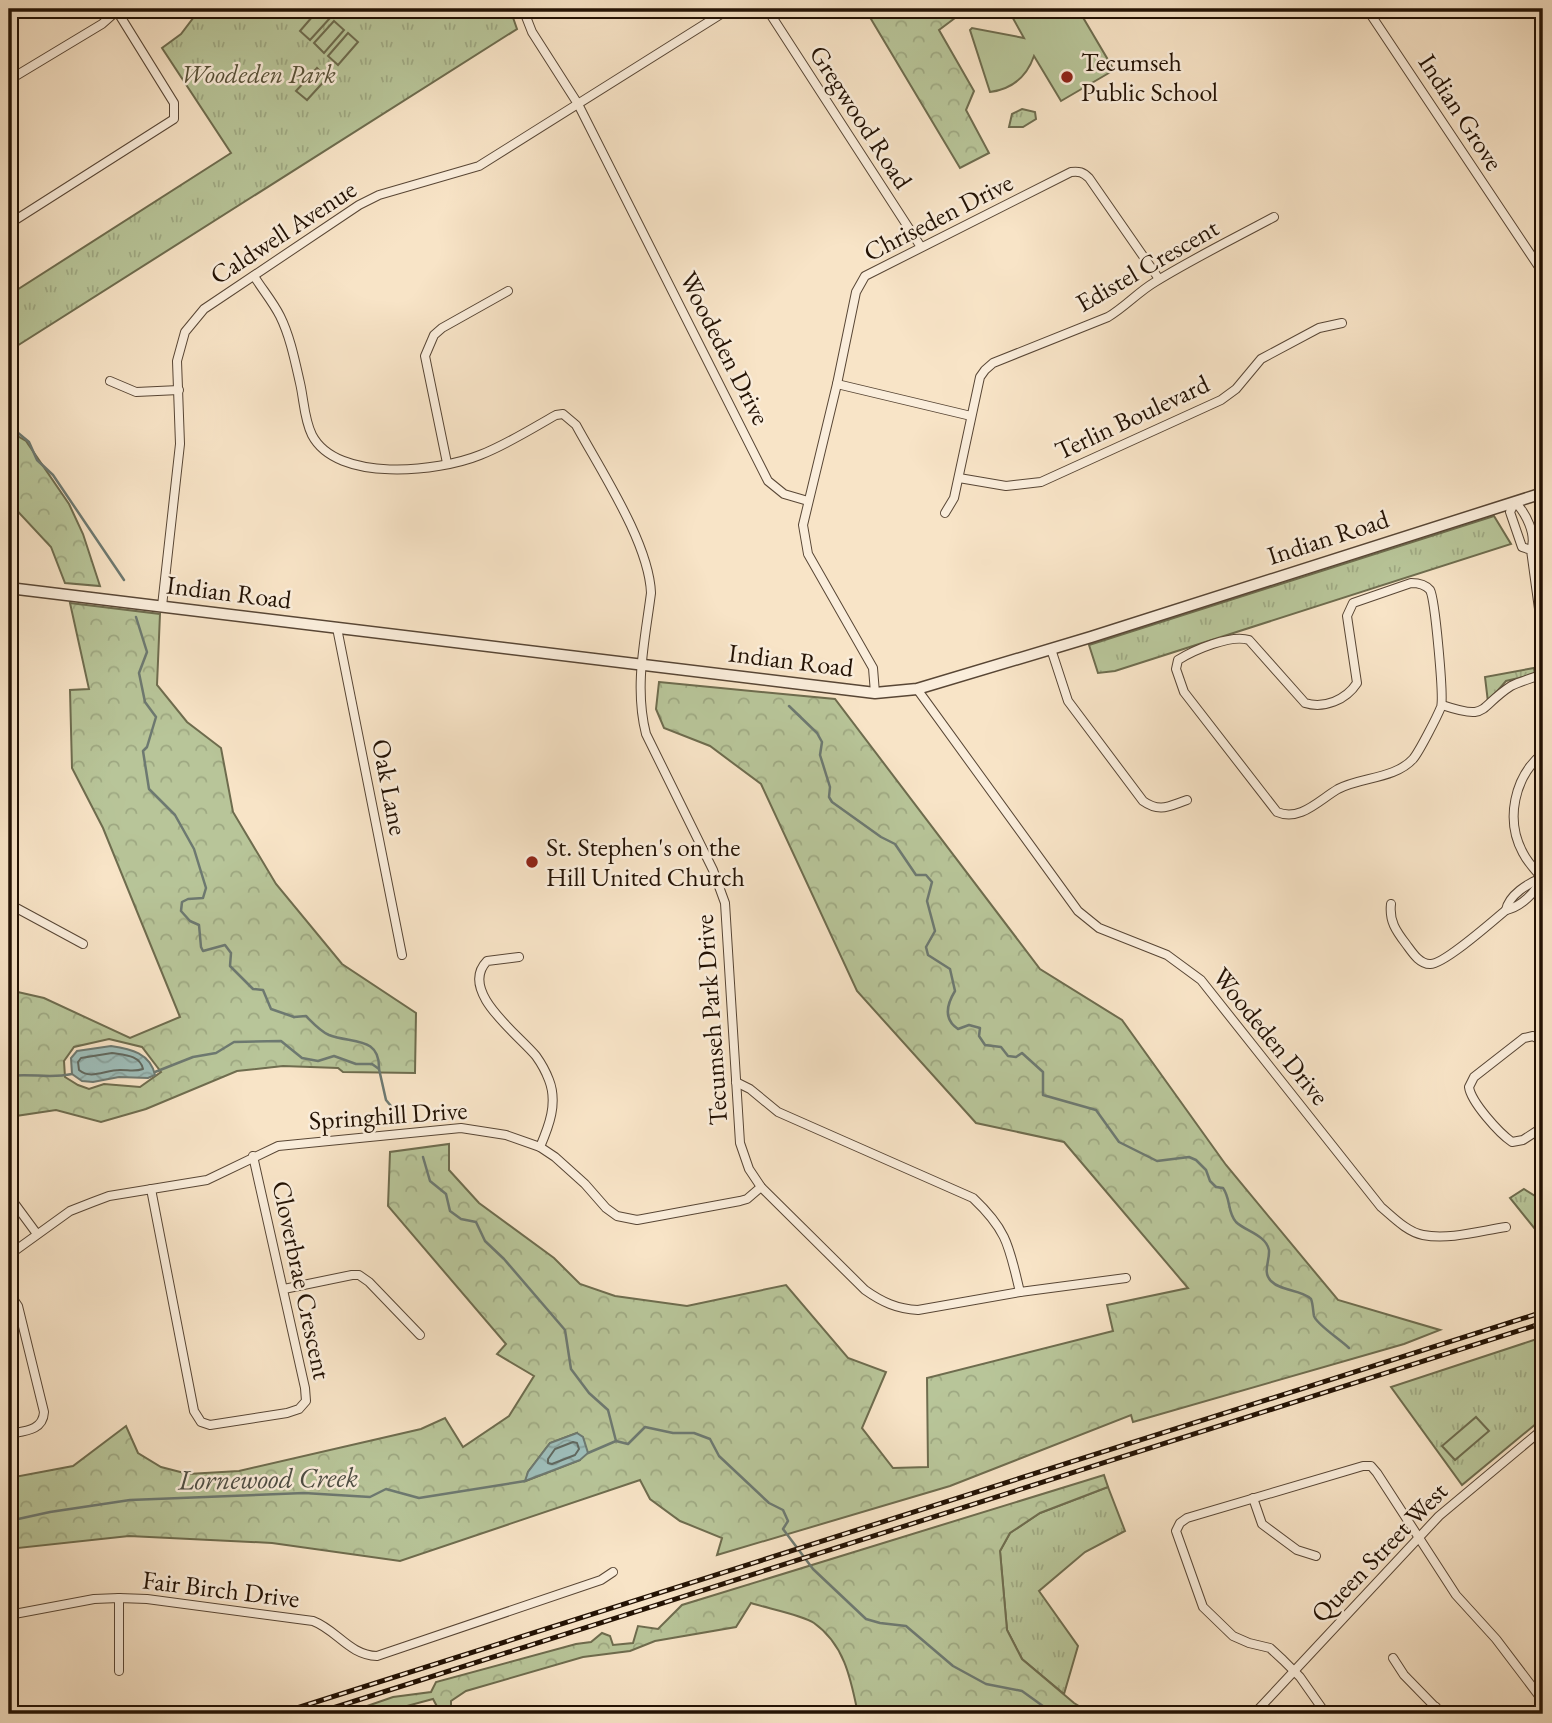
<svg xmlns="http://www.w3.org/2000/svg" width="1552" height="1723" font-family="'EB Garamond',serif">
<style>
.grass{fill:url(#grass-tufts);stroke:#6e6c4e;stroke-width:2}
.forest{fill:url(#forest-crowns);stroke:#6e6c4e;stroke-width:2;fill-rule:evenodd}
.pitch{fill:#b8c599;stroke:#6e6c4e;stroke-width:2}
.water{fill:url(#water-waves);stroke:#6d7971;stroke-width:2}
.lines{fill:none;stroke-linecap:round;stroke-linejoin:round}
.shore{stroke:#60685f;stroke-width:2}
.stream{stroke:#6d7971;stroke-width:2.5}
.minor-casing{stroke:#584635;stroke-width:10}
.tertiary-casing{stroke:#584635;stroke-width:13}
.minor{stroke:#faeddb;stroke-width:8}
.tertiary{stroke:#faeddb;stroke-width:10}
.rail-casing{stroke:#231204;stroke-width:5}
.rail{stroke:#faeddb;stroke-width:2.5;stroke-dasharray:8;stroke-linecap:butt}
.poi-dot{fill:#8f2418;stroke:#faeddb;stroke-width:2.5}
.labels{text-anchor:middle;stroke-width:5;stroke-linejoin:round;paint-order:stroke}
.poi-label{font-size:26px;fill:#231204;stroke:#faeddb;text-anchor:start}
.park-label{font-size:26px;font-style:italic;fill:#575138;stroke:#faeddb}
.street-label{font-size:26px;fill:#231204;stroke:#faeddb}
.water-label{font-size:28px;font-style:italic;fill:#4e4e44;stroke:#faeddb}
</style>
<defs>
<pattern id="grass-tufts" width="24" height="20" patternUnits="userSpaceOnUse" patternTransform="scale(1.75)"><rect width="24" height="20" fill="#b8c599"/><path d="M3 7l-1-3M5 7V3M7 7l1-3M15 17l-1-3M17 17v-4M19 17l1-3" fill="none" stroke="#9ea882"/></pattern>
<pattern id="forest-crowns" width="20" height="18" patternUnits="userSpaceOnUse" patternTransform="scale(1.75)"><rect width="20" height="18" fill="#b8c599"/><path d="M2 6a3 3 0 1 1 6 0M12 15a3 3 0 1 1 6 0" fill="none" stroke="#9ea882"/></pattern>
<pattern id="water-waves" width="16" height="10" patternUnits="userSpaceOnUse" patternTransform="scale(1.75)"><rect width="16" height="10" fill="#9ebeba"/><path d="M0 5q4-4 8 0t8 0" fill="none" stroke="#88a29e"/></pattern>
</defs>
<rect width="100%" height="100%" fill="#f8e4c7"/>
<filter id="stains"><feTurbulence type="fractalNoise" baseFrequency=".00286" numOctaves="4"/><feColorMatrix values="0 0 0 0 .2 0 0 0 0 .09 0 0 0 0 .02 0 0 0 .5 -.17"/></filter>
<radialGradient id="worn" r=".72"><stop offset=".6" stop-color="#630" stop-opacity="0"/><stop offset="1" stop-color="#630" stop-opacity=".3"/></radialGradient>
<g class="grass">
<path d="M200 9H510L517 29 9 351V295L231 153 162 48 181 34Z"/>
<path d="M1022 109 1035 112 1036 119 1023 127H1009L1012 114Z"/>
<path d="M1494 516 1511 544 1115 671 1098 673 1089 645Z"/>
<path d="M1534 668 1535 674 1506 681 1488 702 1485 677Z"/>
<path d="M1524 1189 1543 1201V1239L1510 1198Z"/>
<path d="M1543 1337V1418L1462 1485 1391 1387Z"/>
<path d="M1108 1487 1125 1531 1085 1552 1039 1591 1078 1646 1064 1694 1022 1659 1007 1630 1000 1551 1010 1533 1040 1513Z"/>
</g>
<g class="forest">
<path d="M865 9H967L939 30 974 91 966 110 989 153 960 168Z"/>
<path d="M9 431 26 441 69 504 83 534 100 586 65 583 51 547 9 502Z"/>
<path d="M70 603 160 614 157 685 187 722 221 748 233 812 276 884 342 964 416 1013 415 1073 343 1072 338 1068 283 1066 237 1071 146 1109 101 1122 56 1110 9 1117V990L44 998 130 1038 180 1017 103 828 72 768 70 690 89 689ZM109 1039 142 1047 161 1072 140 1087 104 1084 89 1089 78 1085 65 1077 64 1061 74 1047Z"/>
<path d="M659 682 835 699 1040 969 1122 1020 1226 1165 1338 1300 1440 1330 1404 1344 1133 1422 1131 1415 950 1486 717 1555 722 1538 680 1521 650 1499 640 1480 400 1561 272 1543 129 1536 9 1549V1478L73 1466 126 1426 138 1453 161 1467 188 1474 239 1471 421 1429 445 1418 463 1447 509 1416 534 1376 497 1354 506 1344 388 1206 390 1152 449 1144V1170L479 1203 554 1258 580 1284 615 1296 687 1306 786 1285 848 1358 886 1372 862 1428 893 1468 928 1467 927 1378 1113 1331 1107 1305 1188 1288 1064 1142 976 1123 857 991 761 784 710 746 664 728 656 709ZM577 1433 580 1460 526 1481 528 1472 550 1443Z"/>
<path d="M1104 1475 1108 1487 1040 1513 1010 1533 1000 1551 1007 1630 1022 1659 1074 1703 1092 1714H950L933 1706 886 1714H858C851 1680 845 1645 814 1623 803 1615 766 1608 751 1603L736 1627 655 1641 630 1651 583 1657 466 1691 451 1701V1714H441L433 1699 403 1707 402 1714H344L393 1697 431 1692 436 1682 576 1644 591 1642 602 1633 610 1636 613 1645 633 1643 638 1626 658 1629 682 1605Z"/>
</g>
<g class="pitch">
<path d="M319 9 330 18 310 40 300 31Z"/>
<path d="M1017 9H1078L1114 70 1061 101 1034 56C1027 76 1012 89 990 92L970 30 972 28 1024 38 1010 13Z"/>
<path d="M334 21 344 30 324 53 314 43Z"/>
<path d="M348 33 358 42 338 65 328 56Z"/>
<path d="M317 68 327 78 307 100 296 91Z"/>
<path d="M1476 1417 1489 1431 1455 1460 1442 1446Z"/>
</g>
<g class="water">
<path d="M111 1046C131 1049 150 1053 155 1075L148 1078 119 1077 93 1082 82 1081 72 1074 71 1058 77 1051Z"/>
<path d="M577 1433 583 1437 588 1453 580 1460 525 1481 528 1472 550 1443Z"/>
</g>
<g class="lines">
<g class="shore">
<path d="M112 1053C124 1055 140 1055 143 1069 135 1072 129 1070 120 1070 105 1070 91 1080 79 1070L78 1062 81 1058Z"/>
<path d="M573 1442 577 1443 579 1449 575 1455 552 1464 548 1463V1459L555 1449Z"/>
</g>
<g class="stream">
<path d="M9 430 17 432 29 442 37 460 53 475 124 580"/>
<path d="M136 617 147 652 139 673 145 702 156 717 147 747 143 751 149 789 175 815 194 849 206 888 203 898 188 899 182 902 181 911 190 921 199 925 201 947 203 951 225 945 231 953 230 966 253 989 263 990 271 1009 294 1017 306 1016C313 1023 320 1031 329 1035 352 1044 380 1036 379 1069"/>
<path d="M789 706 817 733 822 742 820 755 830 787 829 797 832 802 881 837 895 844 916 875H926L932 882 927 901 935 931 926 947 928 955 950 969 955 991C947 1004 943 1019 958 1029L969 1025 980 1028 979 1036 985 1045 1001 1047 1008 1056 1016 1057 1022 1053 1043 1072V1095L1096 1110 1119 1142 1157 1161 1189 1157 1196 1160 1206 1170 1210 1181 1216 1187 1223 1188C1231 1199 1227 1212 1236 1222 1245 1231 1266 1235 1269 1250 1270 1261 1262 1272 1271 1281 1282 1292 1300 1289 1311 1299 1313 1304 1313 1311 1314 1316 1316 1324 1341 1340 1349 1348"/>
<path d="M155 1072 193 1057 216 1053 234 1042 281 1041 302 1058 318 1061 334 1056 356 1064H372L379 1069 386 1100 401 1118"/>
<path d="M9 1076C32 1073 49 1079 72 1074"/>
<path d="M423 1157 430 1181 446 1194 450 1211 461 1219 476 1222 485 1241 504 1259 565 1330 571 1369 589 1393 608 1410 616 1441 628 1444 645 1427 673 1433H694L710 1439 719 1456 769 1503 783 1510 788 1521 783 1529 813 1569 866 1619 880 1623 906 1626 953 1666 986 1684 1022 1691 1054 1714"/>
<path d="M588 1453 616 1441"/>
<path d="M9 1521 50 1512 130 1500 304 1493 370 1497 386 1489 419 1498 525 1481"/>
</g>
<g class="minor-casing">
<g id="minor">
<path d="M523 9 532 32 578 104 768 481 784 494 808 501"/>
<path d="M767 9 921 247"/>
<path d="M1367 9 1543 273"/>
<path d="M9 80 102 24 119 9"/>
<path d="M9 224 174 119V103L117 11"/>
<path d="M254 276C262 289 273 302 280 316 290 336 295 361 300 383 304 400 304 419 312 435 337 483 438 472 480 455 506 445 531 429 556 415L563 414 576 425C601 471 649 543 651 593 645 640 634 687 646 734L713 870 725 903 740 1143 749 1169 761 1187 865 1290C882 1302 897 1309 918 1310L1020 1292 1126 1278"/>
<path d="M110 381 136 392 179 390"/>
<path d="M837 384 971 416"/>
<path d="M447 463 425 356 434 335 442 328 508 291"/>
<path d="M959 478 1006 486 1041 482 1221 400 1236 389 1261 359 1319 328 1342 323"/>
<path d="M945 513 954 498 980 377 985 370 993 363 1108 317C1125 307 1138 292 1155 282 1194 258 1235 238 1274 217"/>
<path d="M1531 550 1522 547 1511 515 1510 512 1515 502C1526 513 1537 535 1531 550L1543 638"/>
<path d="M1411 583C1418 583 1425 584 1430 590 1435 599 1444 697 1441 707 1437 717 1419 752 1413 759 1395 779 1360 777 1338 789 1319 800 1300 822 1277 812L1184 692 1176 669 1178 660C1194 650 1231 634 1249 640L1305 703C1324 709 1346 700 1357 683L1347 616 1353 603Z"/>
<path d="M162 606 180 444 177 361 185 332 204 309 359 205 379 195 479 166 729 9"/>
<path d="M337 628 402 955"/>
<path d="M1051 649 1068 701 1143 801C1160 813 1169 806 1187 800"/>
<path d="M917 689 1078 911 1099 928 1167 955 1201 980 1381 1207C1393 1217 1407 1232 1423 1235 1449 1240 1480 1231 1506 1227"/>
<path d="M875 693 873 668 808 554 803 525 837 384 856 292 865 276 1071 172C1079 171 1083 172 1089 178L1159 279"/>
<path d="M1442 705C1490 721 1477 708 1511 686 1521 681 1533 678 1543 674"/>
<path d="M1543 753C1514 777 1505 820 1523 853 1528 863 1536 871 1543 879"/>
<path d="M9 904 83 944"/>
<path d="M1391 904C1389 921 1396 931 1406 944 1412 952 1419 964 1430 964 1443 965 1493 921 1506 910 1521 907 1536 892 1542 878"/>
<path d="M1506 910C1509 895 1528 883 1542 878"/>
<path d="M519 957 487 961C458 991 518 1034 536 1056 541 1063 546 1072 549 1080 558 1103 549 1126 540 1147"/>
<path d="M1543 1042 1533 1036 1524 1038 1474 1077 1469 1087C1471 1102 1499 1133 1512 1142L1523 1140 1543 1127"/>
<path d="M736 1082 750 1089 778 1112 973 1198C1008 1231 1009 1247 1020 1292"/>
<path d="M151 1189 194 1411 201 1422 210 1425 287 1413 299 1409 306 1401 305 1388 253 1156"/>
<path d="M9 1196 37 1234"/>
<path d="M9 1255 70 1211 93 1202 109 1196 207 1180 278 1146 461 1128 506 1135 540 1147 555 1157 585 1184 606 1208 617 1216 637 1220 740 1201 747 1199 761 1187"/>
<path d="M284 1289 352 1275H359L369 1282 420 1335"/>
<path d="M9 1293 18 1306 44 1412C43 1431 24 1431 9 1434"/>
<path d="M1253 1498 1262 1524 1297 1550 1316 1556"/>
<path d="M9 1615 94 1599 119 1598 147 1599 313 1621C337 1630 349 1655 377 1656L601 1580 613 1572"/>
<path d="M1393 1658 1404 1675 1442 1714"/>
<path d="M119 1671V1598"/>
<path d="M1254 1714 1439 1516 1543 1429"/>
<path d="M1326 1714 1300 1677 1283 1660 1270 1648 1249 1643 1233 1636 1203 1607 1176 1531 1180 1523 1187 1518 1363 1466H1371L1377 1473 1456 1595 1496 1639 1543 1701"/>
<path d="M1429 1714 1436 1707"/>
</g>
</g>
<g class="tertiary-casing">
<path id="tertiary" d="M9 588 875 693 917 689 1091 637 1543 493"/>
</g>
<use href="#minor" class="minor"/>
<use href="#tertiary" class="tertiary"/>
<g class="rail-casing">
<g id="rail">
<path d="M278 1714 1543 1312"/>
<path d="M314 1714 1543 1323"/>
</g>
</g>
<use href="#rail" class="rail"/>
</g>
<g class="poi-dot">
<circle cx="1067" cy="77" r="7"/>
<circle cx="532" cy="862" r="7"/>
</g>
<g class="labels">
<g class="poi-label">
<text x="1081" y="71">Tecumseh<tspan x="1081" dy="30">Public School</tspan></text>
<text x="546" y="856">St. Stephen's on the<tspan x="546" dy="30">Hill United Church</tspan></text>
</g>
<g class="park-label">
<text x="258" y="83">Woodeden Park</text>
</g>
<g class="street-label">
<text transform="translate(1461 112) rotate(57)" y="9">Indian Grove</text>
<text transform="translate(861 117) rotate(57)" y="9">Gregwood Road</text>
<text transform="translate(938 217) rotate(-27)" y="9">Chriseden Drive</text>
<text transform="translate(283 232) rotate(-33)" y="9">Caldwell Avenue</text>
<text transform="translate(1147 265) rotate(-30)" y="9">Edistel Crescent</text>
<text transform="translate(725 348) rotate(63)" y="9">Woodeden Drive</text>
<text transform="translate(1132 417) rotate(-25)" y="9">Terlin Boulevard</text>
<text transform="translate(1328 537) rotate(-18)" y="9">Indian Road</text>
<text transform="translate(229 592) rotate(7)" y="9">Indian Road</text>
<text transform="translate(791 660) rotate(7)" y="9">Indian Road</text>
<text transform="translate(390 787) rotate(79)" y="9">Oak Lane</text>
<text transform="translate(711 1020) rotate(-94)" y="9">Tecumseh Park Drive</text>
<text transform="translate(1271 1036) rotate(51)" y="9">Woodeden Drive</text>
<text transform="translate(388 1115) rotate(-4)" y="9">Springhill Drive</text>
<text transform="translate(302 1280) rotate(78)" y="9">Cloverbrae Crescent</text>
<text transform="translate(1379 1552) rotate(-46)" y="9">Queen Street West</text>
<text transform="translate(221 1589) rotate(7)" y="9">Fair Birch Drive</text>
</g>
<g class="water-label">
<text transform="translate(268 1478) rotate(-1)" y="10">Lornewood Creek</text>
</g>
</g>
<rect width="1552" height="1723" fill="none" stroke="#f8e4c7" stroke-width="35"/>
<rect x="10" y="10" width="1531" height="1702" fill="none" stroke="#231204" stroke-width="3.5"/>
<rect x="18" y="18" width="1517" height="1688" fill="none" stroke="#231204" stroke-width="2"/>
<rect width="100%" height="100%" filter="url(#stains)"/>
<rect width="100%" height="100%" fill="url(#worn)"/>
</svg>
